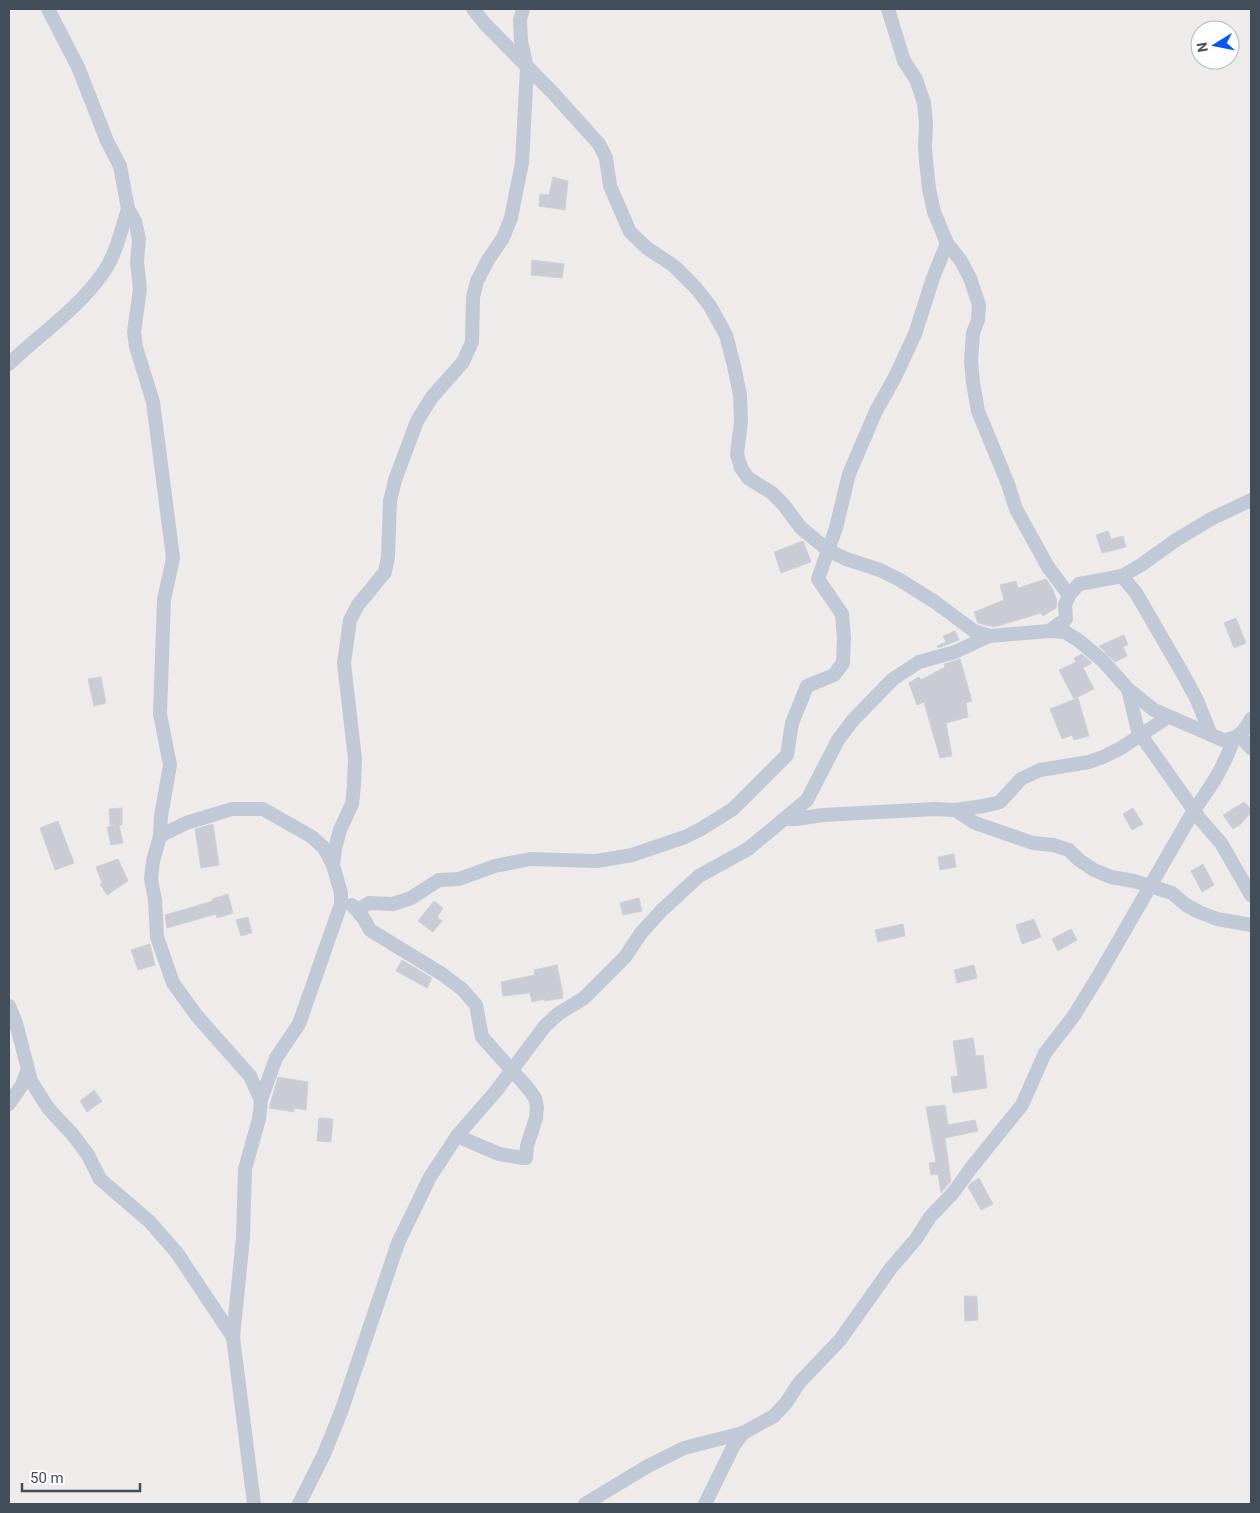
<svg xmlns="http://www.w3.org/2000/svg" width="1260" height="1513" font-family="Roboto,sans-serif">
<style>
.building{fill:#c9ccd4;stroke:#cfd1d8}
.lines{fill:none;stroke-linecap:round;stroke-linejoin:round}
.minor{stroke:#c0c9d5;stroke-width:14}
</style>
<rect width="100%" height="100%" fill="#efebeb"/>
<g class="building">
<path d="M553 177 568 181 565 210 539 206 540 194 549 195Z"/>
<path d="M532 260 564 264 562 278 531 275Z"/>
<path d="M1108 531 1111 539 1123 536 1126 547 1102 553 1096 535Z"/>
<path d="M803 541 811 562 781 573 774 552Z"/>
<path d="M1046 579 1052 588 1057 601 1056 608 1043 616 1041 613 994 627 978 623 974 612 1004 600 1000 585 1016 581 1018 588Z"/>
<path d="M1236 618 1246 643 1234 648 1224 623Z"/>
<path d="M955 631 959 640 938 648 937 646 946 642 943 636Z"/>
<path d="M1124 635 1128 645 1123 647 1127 656 1115 662 1099 646Z"/>
<path d="M1082 654 1092 663 1083 668 1094 689 1074 699 1059 670 1076 662 1074 658Z"/>
<path d="M960 659 972 701 966 703 968 717 946 723 952 756 940 758 924 702 917 705 909 683 919 677 921 680 945 667 944 664Z"/>
<path d="M101 677 106 703 94 706 88 679Z"/>
<path d="M1078 698 1089 736 1074 740 1072 735 1062 739 1050 709Z"/>
<path d="M1244 802 1251 809V812L1241 824 1233 829 1223 815Z"/>
<path d="M122 808V825H119L123 843 111 845 107 827 115 825H110L109 809Z"/>
<path d="M1133 808 1143 824 1132 830 1123 814Z"/>
<path d="M58 821 74 863 55 870 40 828Z"/>
<path d="M213 824 219 865 201 868 195 829Z"/>
<path d="M954 854 956 867 940 870 938 857Z"/>
<path d="M118 859 128 881 107 895 100 884 102 883 96 867Z"/>
<path d="M1203 864 1214 885 1202 892 1191 871Z"/>
<path d="M228 894 233 913 217 918 216 914 167 928 165 915 213 901 212 899Z"/>
<path d="M639 898 642 911 623 915 620 903Z"/>
<path d="M434 901 443 908 437 917 442 921 433 932 418 921Z"/>
<path d="M248 917 252 933 241 936 236 920Z"/>
<path d="M1034 919 1041 937 1022 944 1016 925Z"/>
<path d="M903 924 905 936 878 942 875 930Z"/>
<path d="M1071 929 1077 940 1058 951 1052 939Z"/>
<path d="M150 944 155 965 138 970 131 950Z"/>
<path d="M402 960 432 978 427 988 396 971Z"/>
<path d="M557 965 563 994H562L563 998 545 1001V999L532 1002 530 993 503 996 501 982 535 975 534 970Z"/>
<path d="M974 965 977 978 957 983 954 970Z"/>
<path d="M973 1038 976 1056 983 1055 987 1088 953 1093 951 1077 958 1076 953 1041Z"/>
<path d="M278 1077 308 1082 306 1110 294 1108V1112L269 1108Z"/>
<path d="M94 1090 102 1101 87 1112 80 1101Z"/>
<path d="M945 1105 948 1125 975 1120 978 1131 945 1138 951 1181 941 1193 938 1174 931 1175 929 1163 936 1162 926 1107Z"/>
<path d="M319 1118 333 1119 331 1142 317 1141Z"/>
<path d="M979 1178 993 1204 981 1210 968 1187 971 1183Z"/>
<path d="M964 1296H977L978 1320 965 1321Z"/>
</g>
<g class="lines">
<g class="minor">
<path d="M48 9 78 67 107 141 120 166 128 209 135 221 139 239 137 262 140 289 134 332 136 347 153 402 173 558 164 600 160 714 170 765 161 816 160 836 153 861 151 879 155 900 157 937 173 983 197 1016 250 1076 261 1100 259 1119 245 1169 243 1238 233 1337 254 1504"/>
<path d="M473 9 486 25 553 93 599 144 606 158 610 186 630 232 647 248 674 266 696 288 710 306 726 335 734 366 740 395 741 421 737 454 741 468 748 478 772 493 783 504 801 528 828 550 846 559 880 570 900 580 935 602 974 631 989 636"/>
<path d="M888 9 904 61 916 79 924 103 926 123 925 147 926 161 929 189 934 212 947 243 961 261 970 278 979 305 978 320 973 333 971 361 973 383 978 411 1008 484 1016 509 1048 567 1069 595 1065 605 1066 619 1049 631"/>
<path d="M9 364C40 334 78 309 103 273 116 255 121 230 128 209"/>
<path d="M1122 576 1136 593 1183 674 1197 700 1211 735"/>
<path d="M1069 595 1079 584 1122 576 1141 565 1176 540 1211 519 1251 500"/>
<path d="M1128 689 1138 731 1200 819 1221 843 1251 895"/>
<path d="M1239 735 1251 748"/>
<path d="M955 810 975 823 1033 843 1053 845 1069 850 1079 860 1094 870 1111 877 1134 881 1172 893 1186 905 1199 912 1217 919 1251 925"/>
<path d="M785 819H796L823 815 935 809 955 810 984 806 1000 802 1021 779 1040 770 1089 762 1103 757 1121 748 1168 717"/>
<path d="M160 836 186 823 232 809H263L312 837 324 848 333 865 341 893V904L299 1024 276 1058 261 1100"/>
<path d="M333 865 335 849 340 830 352 804 354 786 355 759 344 663 350 620 358 605 385 572 388 557 390 501 395 480 417 421 432 397 463 362 472 342 473 297 477 281 488 260 503 238 511 218 522 163 527 68 521 41 520 20 523 9"/>
<path d="M352 905 364 919 370 930 442 974 462 989 476 1005 482 1037 527 1087 535 1098 537 1107 536 1118 527 1146 526 1158H523L499 1154 457 1136"/>
<path d="M357 910 369 903 393 904 411 898 439 880 459 879 495 866 530 859 597 861 632 855 685 837 701 829 733 809 787 755 792 723 807 686 834 675 843 663 844 638 842 614 818 579 836 528 849 474 876 411 895 377 915 334 933 278 947 243"/>
<path d="M9 1006 16 1023 31 1081 48 1108 73 1135 88 1155 100 1179 150 1222 177 1253 233 1337"/>
<path d="M9 1104 22 1085 27 1071"/>
<path d="M299 1504 324 1454 341 1412 398 1243 430 1177 457 1136 496 1091 545 1026 558 1014 584 998 625 957 641 933 662 910 699 876 748 849 807 800 838 740 853 720 893 679 919 662 955 652 989 636 1049 631 1065 632 1078 640 1102 660 1128 689 1154 710 1223 740C1238 739 1245 731 1251 719"/>
<path d="M585 1504 648 1466 684 1448 743 1433"/>
<path d="M705 1504 733 1447 743 1433 774 1416 786 1403 799 1383 840 1340 891 1268 916 1239 930 1217 953 1193 971 1168 1022 1105 1045 1053 1073 1017 1099 975 1194 810C1210 788 1225 766 1233 740"/>
</g>
</g>
<rect width="1260" height="1513" fill="none" stroke="#424d5a" stroke-width="20"/>
<g transform="translate(1215 45) rotate(260)"><circle r="24" fill="#ffffff" stroke="#b3b8bd"/>
<path d="M0-4L9 19L0 12L-9 19Z" fill="#0759ed"/>
<text y="-8" font-size="14" font-weight="bold" text-anchor="middle" fill="#424d5a">N</text>
</g>
<path d="M22 1483v8h118v-8" fill="none" stroke="#424d5a" stroke-width="2.5"/>
<text x="30" y="1483" font-size="15" fill="#424d5a" stroke="#ffffff" stroke-width="4" paint-order="stroke">50 m</text>
</svg>
